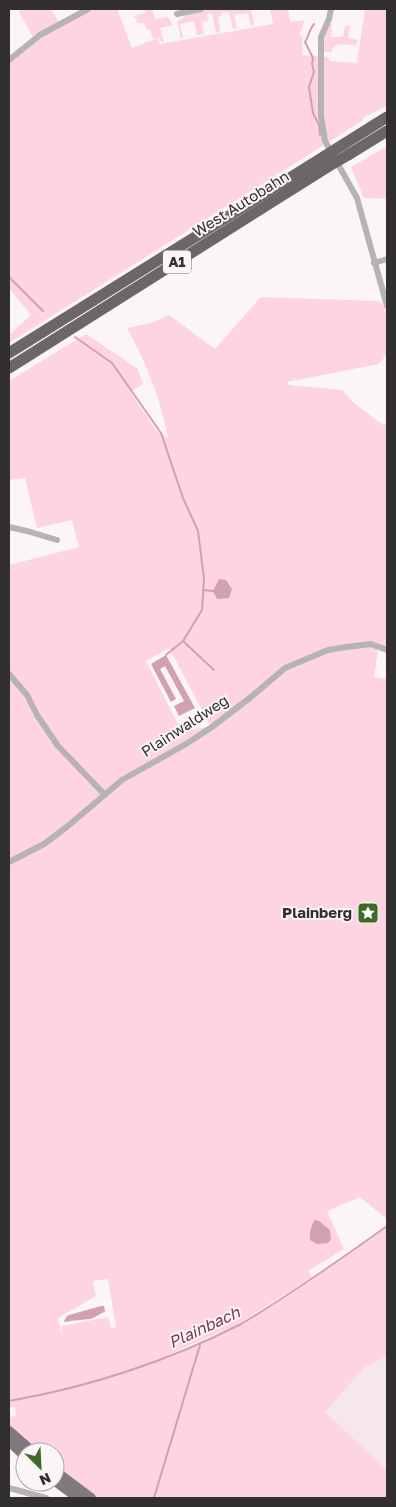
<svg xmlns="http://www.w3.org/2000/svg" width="396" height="1507" font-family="'Golos Text',sans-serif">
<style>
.built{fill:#f6e7ec}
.green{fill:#fed3e2;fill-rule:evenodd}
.water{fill:#d3a0b2}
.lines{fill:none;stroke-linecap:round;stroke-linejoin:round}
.stream{stroke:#d3a0b2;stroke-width:2}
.street{stroke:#b5b3b4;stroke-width:6}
.primary{stroke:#7f7a7c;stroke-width:10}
.highway{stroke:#6c6668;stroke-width:11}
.highway-bridge{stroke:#6c6668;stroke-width:11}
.labels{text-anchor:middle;stroke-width:4;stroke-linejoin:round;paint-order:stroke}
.shield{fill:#fbf5f7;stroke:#6e6a6b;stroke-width:1}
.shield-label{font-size:14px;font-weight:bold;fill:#312f2f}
.street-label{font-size:15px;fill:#312f2f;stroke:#fbf5f7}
.poi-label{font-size:15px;font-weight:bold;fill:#312f2f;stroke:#fbf5f7;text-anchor:end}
.water-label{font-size:16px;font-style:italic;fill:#783853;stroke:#fbf5f7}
</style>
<rect width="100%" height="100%" fill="#fbf5f7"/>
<path class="built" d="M387 1356V1470L325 1412 364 1368Z"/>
<g class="green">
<path d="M22 9H51L60 24 93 9H117L132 48 158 38 160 44 273 24 270 9H288L290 22 304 20 302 30 300 31V36L303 37 302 55 328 57 330 61 357 63 365 9H387V106L364 117 362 121 9 343V335L31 315 9 288V80H10L9 62 35 41 19 12Z"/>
<path d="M145 9H152L155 19 168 17 173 25 160 28 164 42H161L159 37 153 39 150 29 147 30 145 23H137L136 18 133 17 146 12Z"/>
<path d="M212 9H253H251L254 26H251L248 13 234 15 237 28 233 29 229 12 221 13 222 16 218 17 220 32 216 33 212 13 207 14 208 21 202 22 204 34 197 35 194 21 180 24 183 38H181L177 21 182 19 186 15Z"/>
<path d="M329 24H332L331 37H343L345 26H350L348 38 358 40 356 45 339 44 333 47 331 52H323L325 36Z"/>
<path d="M387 146V199L364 198 351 167Z"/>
<path d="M261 297 377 301 382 303 387 315V354L379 364 287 382 289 385 342 390 355 404 383 425 387 422V648L372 644 378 651 374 677 387 679V1219L360 1197 327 1211 344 1249 308 1271 312 1277 235 1326 185 1347 155 1362C172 1358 189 1349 205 1342 271 1312 329 1269 387 1227V1356L364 1368 325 1412 387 1470V1498H98L55 1466V1452H38L9 1426V1417L16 1416 15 1407 9 1408V565L79 547 72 520 37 528 25 478 9 480V381L86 334 138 369 143 384 130 392 156 430 168 438C161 400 146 362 127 328L151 323 169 315 215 349ZM169 648 211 727 181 730 146 661ZM108 1279 116 1327 111 1328 108 1317 62 1326V1337L58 1318 96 1296 93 1281Z"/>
</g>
<g class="water">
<path d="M219 579 226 580 232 589 229 598 217 599 213 591Z"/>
<path d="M166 655 195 708 179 716 174 706 184 701 165 666 160 669 176 699 171 702 151 664Z"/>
<path d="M315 1220 319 1221 330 1230 331 1239 328 1243 317 1244 310 1240C309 1234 311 1225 315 1220Z"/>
<path d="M101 1306H104L105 1312C100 1313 95 1318 90 1319 82 1320 74 1320 65 1322L64 1321 67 1316 69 1315Z"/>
</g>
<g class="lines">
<g class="stream">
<path d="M314 24C309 30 309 36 305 42L313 58 312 64 314 72 309 87 313 113 319 125 320 135"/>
<path d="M9 277 43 311"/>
<path d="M75 337 112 363 161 433 183 498 198 531 204 579 202 610 183 641 166 655"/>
<path d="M203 590 213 591"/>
<path d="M183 641 214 670"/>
<path d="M9 1401C89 1387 166 1362 239 1325 252 1318 265 1309 278 1301 315 1277 351 1252 387 1226"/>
<path d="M154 1498 200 1345"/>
</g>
<g class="street">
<path d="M331 9 329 19 321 37V115L325 141 357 198 387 306"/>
<path d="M177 14 201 9"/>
<path d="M9 60 40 35 88 9"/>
<path d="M374 263 387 259"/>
<path d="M9 527 27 531 57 540"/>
<path d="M9 674 27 695 37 715 58 746 104 794"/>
<path d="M9 862 44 844 68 826 122 780 186 744 212 727 251 697 285 668 328 650 346 647 371 644 387 650"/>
<path d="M9 1488 46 1498"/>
</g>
<g class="primary">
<path d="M9 1431 33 1452"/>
<path d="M9 1441 25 1456"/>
<path d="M55 1471 91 1498"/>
<path d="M55 1481 78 1498"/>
</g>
<g class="highway">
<path d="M344 144 387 117"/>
<path d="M348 155 387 131"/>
<path d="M9 353 325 156"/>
<path d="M9 368 329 166"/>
</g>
<g class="highway-bridge">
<path d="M325 156 344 144"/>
<path d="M329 166 348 155"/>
</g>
</g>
<defs>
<g id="sight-square" transform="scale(1.125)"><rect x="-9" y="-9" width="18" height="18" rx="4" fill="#3f6926" stroke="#fbf5f7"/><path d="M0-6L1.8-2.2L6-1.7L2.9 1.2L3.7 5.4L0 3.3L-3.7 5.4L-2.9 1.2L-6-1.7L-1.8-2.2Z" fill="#fff"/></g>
</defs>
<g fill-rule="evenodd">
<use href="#sight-square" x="368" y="913"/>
</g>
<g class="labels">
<rect class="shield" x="163" y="250.5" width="28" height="23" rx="4"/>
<g class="shield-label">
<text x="177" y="267">A1</text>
</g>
<g class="street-label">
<text transform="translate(241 204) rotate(-32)" y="5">West Autobahn</text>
<text transform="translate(185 726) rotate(-33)" y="5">Plainwaldweg</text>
</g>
<g class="poi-label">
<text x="352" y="918">Plainberg</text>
</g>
<g class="water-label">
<text transform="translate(204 1327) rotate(-25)" y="6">Plainbach</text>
</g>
</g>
<rect width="396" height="1507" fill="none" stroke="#312f2f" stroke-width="20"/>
<g transform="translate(40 1467) rotate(156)"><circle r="24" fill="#fbf5f7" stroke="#aaa6a7"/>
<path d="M0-4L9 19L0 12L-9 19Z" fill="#3f6926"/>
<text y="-8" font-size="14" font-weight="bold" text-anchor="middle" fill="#312f2f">N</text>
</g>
</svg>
